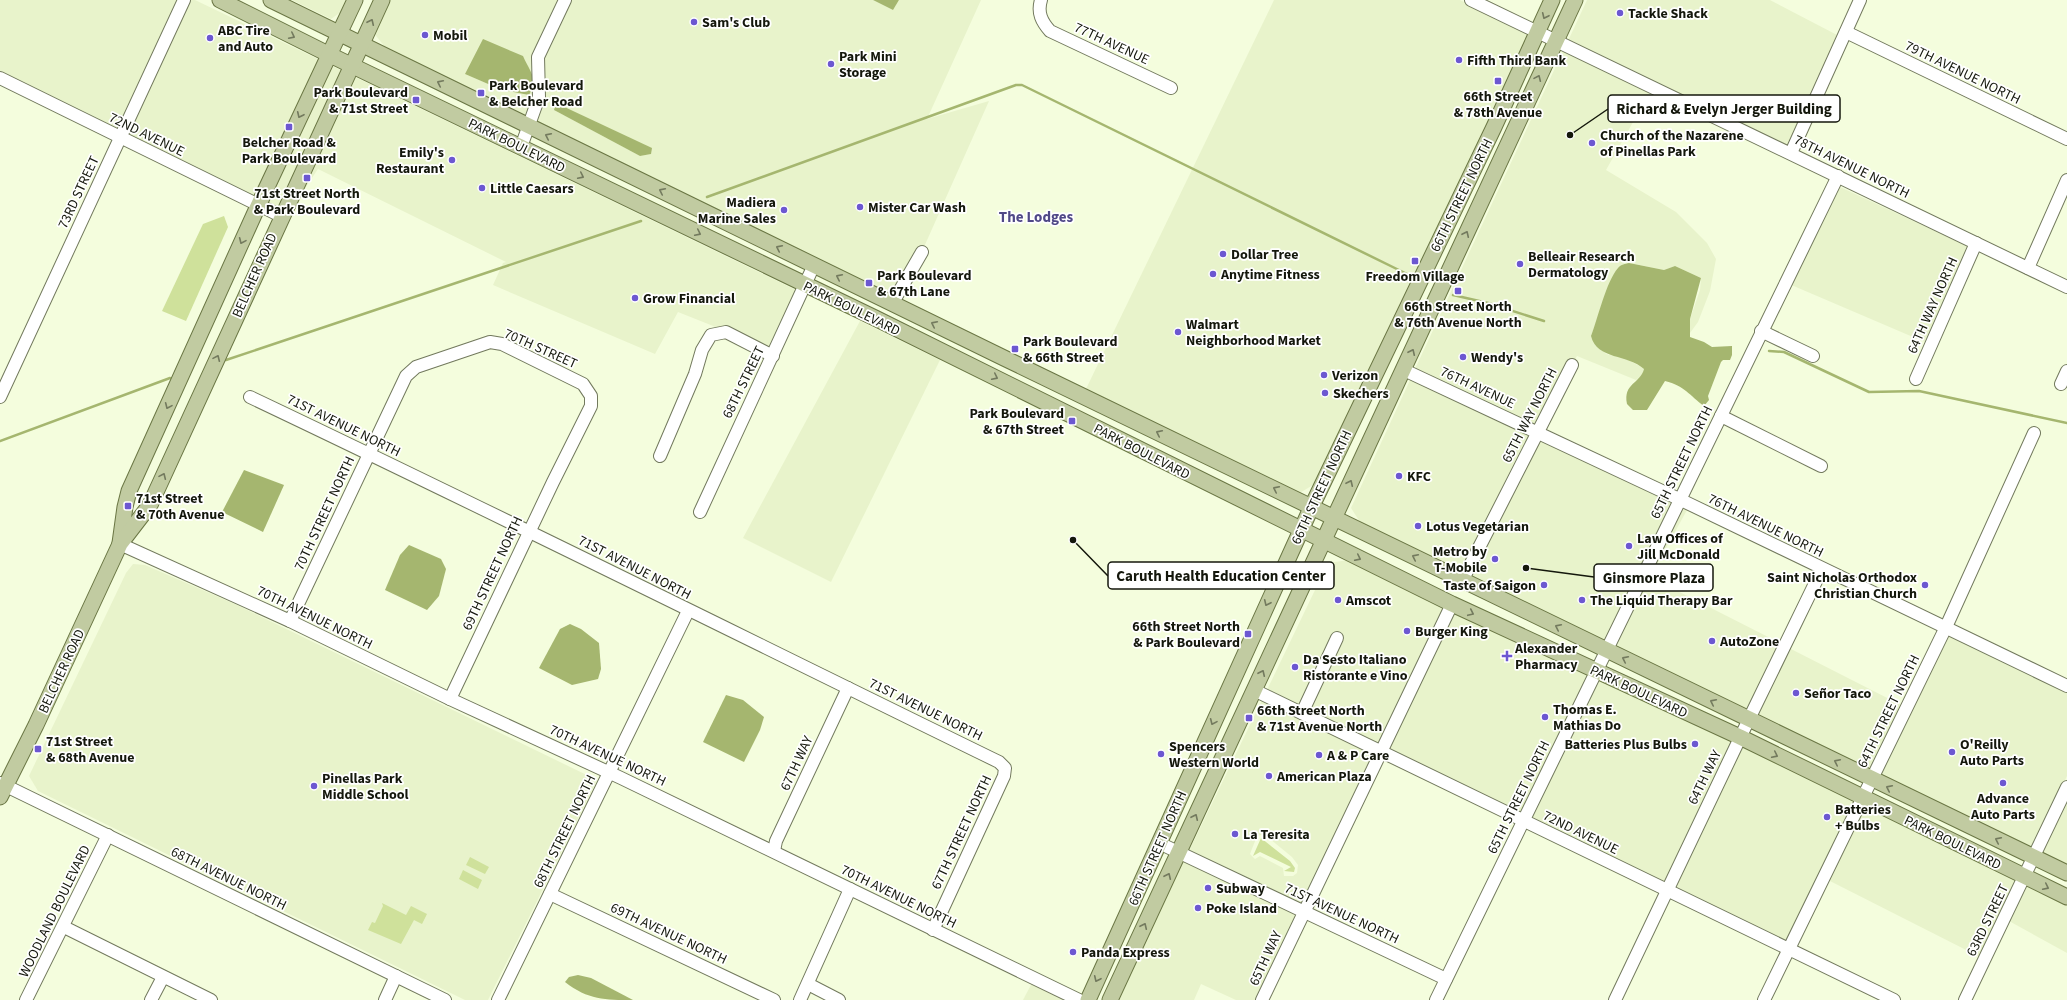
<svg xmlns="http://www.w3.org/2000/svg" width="2067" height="1000" font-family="'Source Sans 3',sans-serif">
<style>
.built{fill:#e8f3cb;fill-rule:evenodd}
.green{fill:#cfe19b}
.water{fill:#a5b66f}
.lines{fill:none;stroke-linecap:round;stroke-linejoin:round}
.stream{stroke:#a5b66f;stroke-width:2.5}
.minor-casing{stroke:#72795d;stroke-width:14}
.major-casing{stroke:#6a7644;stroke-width:17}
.minor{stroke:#fff;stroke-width:12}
.major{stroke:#c1cba1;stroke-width:15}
.oneway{stroke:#737a5e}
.poi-dot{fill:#6c57d1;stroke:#fff;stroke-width:1.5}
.labels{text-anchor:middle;stroke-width:3.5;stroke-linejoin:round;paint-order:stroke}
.poi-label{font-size:14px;font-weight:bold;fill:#14170c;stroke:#fff;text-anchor:start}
.street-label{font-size:14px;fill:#14170c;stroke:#fff}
.neighbourhood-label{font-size:15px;font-weight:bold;fill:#504887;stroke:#fff}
.leader{fill:none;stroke:#14170c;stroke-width:1.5}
.callout-dot{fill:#14170c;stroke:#fff;stroke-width:1.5}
.callout{fill:#fff;stroke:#14170c;stroke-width:1.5}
.callout-label{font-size:15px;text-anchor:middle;font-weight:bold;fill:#14170c}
</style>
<rect width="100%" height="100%" fill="#f4fddd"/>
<g class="built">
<path d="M0 0H179L118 131 0 73Z"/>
<path d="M189 0H195L320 60 256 199 126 135Z"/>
<path d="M292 0H350L345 9 331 19Z"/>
<path d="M388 0H560L534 81 465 74 502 90 529 95 534 86 535 97 528 117 385 47 373 32Z"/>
<path d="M570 0H873L893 10 899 0H981L927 119 989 101 924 247 920 246 892 296 536 121 543 58ZM554 110 651 148V154L640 156Z"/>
<path d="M1274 0H1460L1530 35 1318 482 1298 494 1085 391Z"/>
<path d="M1587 0H1770L1839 36 1789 146 1568 41Z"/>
<path d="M1563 51 1650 92 1606 170 1676 212 1707 243 1716 259 1710 291 1698 322 1690 333V319L1700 290 1701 278 1675 266 1664 270 1629 263 1623 264 1618 268 1610 284 1591 336 1606 354 1624 358 1640 366 1644 369 1642 375 1636 380 1577 356 1574 361 1570 359 1537 425 1415 369Z"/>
<path d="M328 64 343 71 279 209 264 203Z"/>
<path d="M351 75 798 291 771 349 678 312 655 354 493 285 503 263 506 262 318 169 287 215Z"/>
<path d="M1838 186 1969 247 1927 343 1789 284Z"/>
<path d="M860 321 940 360 831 582 743 538Z"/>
<path d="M1411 378 1533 434 1462 571 1360 522 1351 508Z"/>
<path d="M1541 438 1672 502 1605 641 1470 575Z"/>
<path d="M1680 507 1687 510 1650 577 1780 643 1748 710 1613 645Z"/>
<path d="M1349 560 1446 607 1380 745 1308 711 1343 635 1335 632 1300 707 1267 690 1328 563Z"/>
<path d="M133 564 145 565 237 605 597 780 488 1000H465L38 791 29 776 126 573Z"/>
<path d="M1454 611 1589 674 1521 814 1388 749Z"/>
<path d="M1948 633 2067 692V776L2032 848 1880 774Z"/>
<path d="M1789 648 1901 705 1920 670 1871 770 1756 714Z"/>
<path d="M1597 678 1732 742 1665 883 1530 818Z"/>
<path d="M1262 700 1376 755 1302 905 1189 851ZM1264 834 1292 857 1298 865 1297 873 1293 876H1284L1283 868 1260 856 1255 859 1250 854 1257 836Z"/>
<path d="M1741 746 1857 801 1787 942 1673 887Z"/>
<path d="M2067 798V865L2041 852Z"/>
<path d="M1865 805 2018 879 1980 957 1828 880Z"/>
<path d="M1184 860 1297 914 1257 1000H1236L1201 984 1194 1000H1117Z"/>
<path d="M2026 883 2067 903V953L2009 921Z"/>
<path d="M1032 983 1067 1000H1023Z"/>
</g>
<g class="green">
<path d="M224 216 228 227 186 321 162 311 203 224Z"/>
<path d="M1261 838 1290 861 1295 868 1294 872 1284 871 1291 867 1260 852 1253 856Z"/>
<path d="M470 857 489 867 485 874 466 865Z"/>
<path d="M463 870 482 880 478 889 459 879Z"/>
<path d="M382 903 406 915 411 906 427 914 422 924 414 920 401 944 368 930 372 922 375 923 383 906Z"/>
</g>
<g class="water">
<path d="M873 0H899L893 10Z"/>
<path d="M483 39 523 56C530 72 539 79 529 95L502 90 465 74Z"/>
<path d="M556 103 652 148 651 154 640 156 554 110Z"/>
<path d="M1629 263 1664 270 1675 266 1701 278 1690 319V337L1704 342 1712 347 1732 346V355L1730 360H1723L1721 362 1708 396 1709 400 1704 406C1689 395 1685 386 1665 381L1647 410H1633L1627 404C1623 383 1640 384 1644 369 1628 354 1597 360 1591 336 1598 318 1606 282 1618 268 1621 264 1625 264 1629 263Z"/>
<path d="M244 470 284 485 263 532 222 512Z"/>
<path d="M409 545 441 559 446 569 439 596 427 610 385 590 400 555Z"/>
<path d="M570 624 581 629 599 643 601 669 598 679 572 685 539 668 560 629Z"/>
<path d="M726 695 743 700 764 717 760 730 744 762 703 742Z"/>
<path d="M578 975 591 978 633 1000C605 1000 588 1000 565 982L569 977Z"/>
</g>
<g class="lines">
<g class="stream">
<path d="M707 197 1016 85H1022L1407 274"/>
<path d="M1453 295 1488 303 1544 321"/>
<path d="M1769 351 1784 352 1869 392 1919 391 2067 423"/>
<path d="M226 360 641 221"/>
<path d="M0 441 170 378"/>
</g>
<g class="minor-casing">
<g id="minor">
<path d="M1041 0C1037 13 1042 22 1050 31L1171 88"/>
<path d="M1471 0 2067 287"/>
<path d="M1846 32 2067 139"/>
<path d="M0 78 281 216"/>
<path d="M521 147 539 97 538 57 565 0"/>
<path d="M1791 153 1860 0"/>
<path d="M2028 268 2067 180"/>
<path d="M892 304 922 252"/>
<path d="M1761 331 1813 356"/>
<path d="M1404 370 1679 499 2067 686"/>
<path d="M1916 379 1976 243"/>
<path d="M2061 384 2067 371"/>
<path d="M0 397 184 0"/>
<path d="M250 397C501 516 749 640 999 762L1005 768 1004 776 933 930"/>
<path d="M1721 416 1821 466"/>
<path d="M660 456 695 374 702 350 711 335 726 332 773 356"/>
<path d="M700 512 814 265"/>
<path d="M120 544 290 621 450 699 621 778 1079 1000"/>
<path d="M1462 581 1572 365"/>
<path d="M290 621 406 376 416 367 490 342 502 344 583 384 591 396V406L553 482 450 699"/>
<path d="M1254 690 1894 1000"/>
<path d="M1302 713 1337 638"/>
<path d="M0 783 445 1000"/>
<path d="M1159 843 1446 979"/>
<path d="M774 851 776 841 848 688"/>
<path d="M550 894 774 1000"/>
<path d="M64 927 211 1000"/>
<path d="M808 984 839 1000"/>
<path d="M26 1000 108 835"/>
<path d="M151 1000 163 977"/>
<path d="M385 1000 396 976"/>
<path d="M498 1000 688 611"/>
<path d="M800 1000 850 889"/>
<path d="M1262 1000 1452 604"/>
<path d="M1436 1000 1838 176"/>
<path d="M1615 1000 1749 719 1822 569"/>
<path d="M1764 1000 1946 627 2034 433"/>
<path d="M1965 1000 2067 787"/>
</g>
</g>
<g class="major-casing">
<g id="major">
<path d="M220 0 328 54 875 318 1452 604 1740 737 2067 897"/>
<path d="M271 0 1004 358 2067 873"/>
<path d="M120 543 125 507 129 491 258 206 355 0"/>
<path d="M0 797 36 725 120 544 150 505 382 0"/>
<path d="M1088 1000 1312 506 1494 127 1552 0"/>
<path d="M1110 1000 1575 0"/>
</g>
</g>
<use href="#minor" class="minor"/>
<use href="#major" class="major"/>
</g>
<defs><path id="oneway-chevron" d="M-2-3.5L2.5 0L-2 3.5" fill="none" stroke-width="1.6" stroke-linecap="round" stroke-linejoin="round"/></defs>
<g class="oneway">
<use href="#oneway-chevron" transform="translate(1545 16) rotate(115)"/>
<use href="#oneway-chevron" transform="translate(371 22) rotate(-65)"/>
<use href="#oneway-chevron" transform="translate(292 36) rotate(27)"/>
<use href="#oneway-chevron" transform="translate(1538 78) rotate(-66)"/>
<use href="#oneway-chevron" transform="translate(440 83) rotate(-154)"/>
<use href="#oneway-chevron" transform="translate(300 115) rotate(115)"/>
<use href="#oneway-chevron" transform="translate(548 136) rotate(-154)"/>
<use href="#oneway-chevron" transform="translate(581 176) rotate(26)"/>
<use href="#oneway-chevron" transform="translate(662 191) rotate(-154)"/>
<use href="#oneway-chevron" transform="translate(698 233) rotate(26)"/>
<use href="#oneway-chevron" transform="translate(1466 234) rotate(-65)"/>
<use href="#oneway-chevron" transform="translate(242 241) rotate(114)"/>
<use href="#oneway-chevron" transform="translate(779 248) rotate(-154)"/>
<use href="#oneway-chevron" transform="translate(839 277) rotate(-154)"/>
<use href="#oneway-chevron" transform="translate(934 324) rotate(-154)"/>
<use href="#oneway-chevron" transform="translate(1412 352) rotate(-65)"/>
<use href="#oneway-chevron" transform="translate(217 358) rotate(-66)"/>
<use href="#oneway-chevron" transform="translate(995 377) rotate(26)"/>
<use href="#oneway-chevron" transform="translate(168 406) rotate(114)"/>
<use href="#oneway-chevron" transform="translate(1159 433) rotate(-154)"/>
<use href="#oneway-chevron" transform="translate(163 476) rotate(-66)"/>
<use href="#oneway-chevron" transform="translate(1350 483) rotate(-65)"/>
<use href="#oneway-chevron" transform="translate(1276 489) rotate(-154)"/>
<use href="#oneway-chevron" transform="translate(1415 557) rotate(-154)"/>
<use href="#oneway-chevron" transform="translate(1358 558) rotate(26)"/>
<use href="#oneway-chevron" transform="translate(1267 603) rotate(115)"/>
<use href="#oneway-chevron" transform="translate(1471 613) rotate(25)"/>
<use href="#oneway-chevron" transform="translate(1558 627) rotate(-154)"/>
<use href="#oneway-chevron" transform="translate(1625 659) rotate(-154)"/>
<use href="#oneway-chevron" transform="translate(1262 673) rotate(-65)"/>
<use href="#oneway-chevron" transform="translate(1713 702) rotate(-154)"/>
<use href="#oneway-chevron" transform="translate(1213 722) rotate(114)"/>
<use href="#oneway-chevron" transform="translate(1775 755) rotate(26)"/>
<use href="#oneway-chevron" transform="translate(1837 762) rotate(-154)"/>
<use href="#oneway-chevron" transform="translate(1889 788) rotate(-154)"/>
<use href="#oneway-chevron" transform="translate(1195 817) rotate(-65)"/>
<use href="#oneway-chevron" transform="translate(1998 840) rotate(-154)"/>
<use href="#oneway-chevron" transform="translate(1168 876) rotate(-65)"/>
<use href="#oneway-chevron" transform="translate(2046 887) rotate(26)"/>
<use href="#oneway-chevron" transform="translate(1144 926) rotate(-65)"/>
<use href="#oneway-chevron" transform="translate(1097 979) rotate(115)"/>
</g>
<g class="poi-dot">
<circle cx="1620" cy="13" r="4"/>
<circle cx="694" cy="22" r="4"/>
<circle cx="425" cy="35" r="4"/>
<circle cx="210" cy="38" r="4"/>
<circle cx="1459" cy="60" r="4"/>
<circle cx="831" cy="64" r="4"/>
<rect x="1494" y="77" width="8" height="8" rx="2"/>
<rect x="477" y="89" width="8" height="8" rx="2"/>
<rect x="412" y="96" width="8" height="8" rx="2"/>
<rect x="285" y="123" width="8" height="8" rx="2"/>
<circle cx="1592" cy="143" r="4"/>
<circle cx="452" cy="160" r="4"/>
<rect x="303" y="174" width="8" height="8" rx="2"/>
<circle cx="482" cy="188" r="4"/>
<circle cx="860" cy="207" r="4"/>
<circle cx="784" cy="210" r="4"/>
<circle cx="1223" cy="254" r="4"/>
<rect x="1411" y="257" width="8" height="8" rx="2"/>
<circle cx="1520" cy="264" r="4"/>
<circle cx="1213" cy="274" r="4"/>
<rect x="865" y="279" width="8" height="8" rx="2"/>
<rect x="1454" y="287" width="8" height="8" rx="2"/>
<circle cx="635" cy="298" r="4"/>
<circle cx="1178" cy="332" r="4"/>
<rect x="1011" y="345" width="8" height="8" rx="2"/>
<circle cx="1463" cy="357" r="4"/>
<circle cx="1324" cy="375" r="4"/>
<circle cx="1325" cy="393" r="4"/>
<rect x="1068" y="417" width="8" height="8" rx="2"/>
<circle cx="1399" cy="476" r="4"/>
<rect x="124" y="502" width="8" height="8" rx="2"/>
<circle cx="1418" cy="526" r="4"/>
<circle cx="1629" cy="546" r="4"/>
<circle cx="1495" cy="559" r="4"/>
<circle cx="1544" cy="585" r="4"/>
<circle cx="1925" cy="585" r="4"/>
<circle cx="1338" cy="600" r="4"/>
<circle cx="1582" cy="600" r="4"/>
<circle cx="1407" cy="631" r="4"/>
<rect x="1244" y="630" width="8" height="8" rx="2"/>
<circle cx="1712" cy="641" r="4"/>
<path d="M1505 650h4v4h4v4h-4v4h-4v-4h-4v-4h4z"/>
<circle cx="1295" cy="667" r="4"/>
<circle cx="1796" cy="693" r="4"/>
<circle cx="1545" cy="717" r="4"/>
<rect x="1245" y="714" width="8" height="8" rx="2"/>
<circle cx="1695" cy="744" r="4"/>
<rect x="34" y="745" width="8" height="8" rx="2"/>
<circle cx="1952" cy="752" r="4"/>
<circle cx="1161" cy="754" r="4"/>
<circle cx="1319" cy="755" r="4"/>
<circle cx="1269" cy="776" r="4"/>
<circle cx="2003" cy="783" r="4"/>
<circle cx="314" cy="786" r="4"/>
<circle cx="1827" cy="817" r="4"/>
<circle cx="1235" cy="834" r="4"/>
<circle cx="1208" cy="888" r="4"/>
<circle cx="1198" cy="908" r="4"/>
<circle cx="1073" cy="952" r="4"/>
</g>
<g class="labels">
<g class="poi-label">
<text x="1628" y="18">Tackle Shack</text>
<text x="702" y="27">Sam's Club</text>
<text x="218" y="35">ABC Tire<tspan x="218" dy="16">and Auto</tspan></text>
<text x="433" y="40">Mobil</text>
<text x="839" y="61">Park Mini<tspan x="839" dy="16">Storage</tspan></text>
<text x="1467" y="65">Fifth Third Bank</text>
<text x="489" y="90">Park Boulevard<tspan x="489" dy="16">&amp; Belcher Road</tspan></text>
<text x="408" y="97" text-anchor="end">Park Boulevard<tspan x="408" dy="16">&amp; 71st Street</tspan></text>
<text x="1498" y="101" text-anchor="middle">66th Street<tspan x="1498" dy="16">&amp; 78th Avenue</tspan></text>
<text x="1600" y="140">Church of the Nazarene<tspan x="1600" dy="16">of Pinellas Park</tspan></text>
<text x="289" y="147" text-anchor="middle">Belcher Road &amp;<tspan x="289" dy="16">Park Boulevard</tspan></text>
<text x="444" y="157" text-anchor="end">Emily's<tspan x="444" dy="16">Restaurant</tspan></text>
<text x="490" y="193">Little Caesars</text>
<text x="307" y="198" text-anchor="middle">71st Street North<tspan x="307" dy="16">&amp; Park Boulevard</tspan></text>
<text x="776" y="207" text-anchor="end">Madiera<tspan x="776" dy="16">Marine Sales</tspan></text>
<text x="868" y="212">Mister Car Wash</text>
<text x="1231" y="259">Dollar Tree</text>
<text x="1528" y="261">Belleair Research<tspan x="1528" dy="16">Dermatology</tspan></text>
<text x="1221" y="279">Anytime Fitness</text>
<text x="877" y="280">Park Boulevard<tspan x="877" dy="16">&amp; 67th Lane</tspan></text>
<text x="1415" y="281" text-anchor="middle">Freedom Village</text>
<text x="643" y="303">Grow Financial</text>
<text x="1458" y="311" text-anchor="middle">66th Street North<tspan x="1458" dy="16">&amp; 76th Avenue North</tspan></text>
<text x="1186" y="329">Walmart<tspan x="1186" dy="16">Neighborhood Market</tspan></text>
<text x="1023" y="346">Park Boulevard<tspan x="1023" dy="16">&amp; 66th Street</tspan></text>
<text x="1471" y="362">Wendy's</text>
<text x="1332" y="380">Verizon</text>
<text x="1333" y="398">Skechers</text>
<text x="1064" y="418" text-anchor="end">Park Boulevard<tspan x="1064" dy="16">&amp; 67th Street</tspan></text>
<text x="1407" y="481">KFC</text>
<text x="136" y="503">71st Street<tspan x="136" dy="16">&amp; 70th Avenue</tspan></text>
<text x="1426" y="531">Lotus Vegetarian</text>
<text x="1637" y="543">Law Offices of<tspan x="1637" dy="16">Jill McDonald</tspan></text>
<text x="1487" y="556" text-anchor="end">Metro by<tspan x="1487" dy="16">T-Mobile</tspan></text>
<text x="1917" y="582" text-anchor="end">Saint Nicholas Orthodox<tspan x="1917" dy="16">Christian Church</tspan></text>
<text x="1536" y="590" text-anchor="end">Taste of Saigon</text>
<text x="1346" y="605">Amscot</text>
<text x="1590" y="605">The Liquid Therapy Bar</text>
<text x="1240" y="631" text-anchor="end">66th Street North<tspan x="1240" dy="16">&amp; Park Boulevard</tspan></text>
<text x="1415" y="636">Burger King</text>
<text x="1720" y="646">AutoZone</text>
<text x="1515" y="653">Alexander<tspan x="1515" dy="16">Pharmacy</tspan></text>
<text x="1303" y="664">Da Sesto Italiano<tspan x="1303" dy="16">Ristorante e Vino</tspan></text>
<text x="1804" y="698">Señor Taco</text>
<text x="1553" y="714">Thomas E.<tspan x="1553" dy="16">Mathias Do</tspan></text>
<text x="1257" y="715">66th Street North<tspan x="1257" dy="16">&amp; 71st Avenue North</tspan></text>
<text x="46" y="746">71st Street<tspan x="46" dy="16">&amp; 68th Avenue</tspan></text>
<text x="1687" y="749" text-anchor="end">Batteries Plus Bulbs</text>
<text x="1960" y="749">O'Reilly<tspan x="1960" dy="16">Auto Parts</tspan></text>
<text x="1169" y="751">Spencers<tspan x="1169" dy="16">Western World</tspan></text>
<text x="1327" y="760">A &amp; P Care</text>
<text x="1277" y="781">American Plaza</text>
<text x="322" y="783">Pinellas Park<tspan x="322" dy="16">Middle School</tspan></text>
<text x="2003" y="803" text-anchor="middle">Advance<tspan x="2003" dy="16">Auto Parts</tspan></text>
<text x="1835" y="814">Batteries<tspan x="1835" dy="16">+ Bulbs</tspan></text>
<text x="1243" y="839">La Teresita</text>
<text x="1216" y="893">Subway</text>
<text x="1206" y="913">Poke Island</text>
<text x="1081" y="957">Panda Express</text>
</g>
<g class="street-label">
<text transform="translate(1112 43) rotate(25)" y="5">77TH AVENUE</text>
<text transform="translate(1963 72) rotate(26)" y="5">79TH AVENUE NORTH</text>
<text transform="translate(147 134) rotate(26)" y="5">72ND AVENUE</text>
<text transform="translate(517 145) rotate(26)" y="5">PARK BOULEVARD</text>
<text transform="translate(1852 166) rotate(26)" y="5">78TH AVENUE NORTH</text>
<text transform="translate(78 192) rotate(-65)" y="5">73RD STREET</text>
<text transform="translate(1461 195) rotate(-64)" y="5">66TH STREET NORTH</text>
<text transform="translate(254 275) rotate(-66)" y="5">BELCHER ROAD</text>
<text transform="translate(1932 305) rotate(-66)" y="5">64TH WAY NORTH</text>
<text transform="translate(852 308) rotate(26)" y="5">PARK BOULEVARD</text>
<text transform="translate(541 348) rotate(24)" y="5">70TH STREET</text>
<text transform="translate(743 382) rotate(-64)" y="5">68TH STREET</text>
<text transform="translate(1478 387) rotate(25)" y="5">76TH AVENUE</text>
<text transform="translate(1529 415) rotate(-63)" y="5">65TH WAY NORTH</text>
<text transform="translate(344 425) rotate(26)" y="5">71ST AVENUE NORTH</text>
<text transform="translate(1142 451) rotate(27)" y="5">PARK BOULEVARD</text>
<text transform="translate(1681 462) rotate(-64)" y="5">65TH STREET NORTH</text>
<text transform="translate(1321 487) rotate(-65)" y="5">66TH STREET NORTH</text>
<text transform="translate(324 513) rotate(-65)" y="5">70TH STREET NORTH</text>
<text transform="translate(1766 525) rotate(26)" y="5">76TH AVENUE NORTH</text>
<text transform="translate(635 567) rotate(27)" y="5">71ST AVENUE NORTH</text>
<text transform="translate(492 573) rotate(-65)" y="5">69TH STREET NORTH</text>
<text transform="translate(315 617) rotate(26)" y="5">70TH AVENUE NORTH</text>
<text transform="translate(61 671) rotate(-65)" y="5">BELCHER ROAD</text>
<text transform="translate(1639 691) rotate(25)" y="5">PARK BOULEVARD</text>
<text transform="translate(926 709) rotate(26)" y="5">71ST AVENUE NORTH</text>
<text transform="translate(1888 711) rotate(-64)" y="5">64TH STREET NORTH</text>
<text transform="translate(608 755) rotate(25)" y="5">70TH AVENUE NORTH</text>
<text transform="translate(796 763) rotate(-65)" y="5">67TH WAY</text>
<text transform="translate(1704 777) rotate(-64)" y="5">64TH WAY</text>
<text transform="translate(1518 797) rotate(-64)" y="5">65TH STREET NORTH</text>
<text transform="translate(564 831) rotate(-64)" y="5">68TH STREET NORTH</text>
<text transform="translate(961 832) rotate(-65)" y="5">67TH STREET NORTH</text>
<text transform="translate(1581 832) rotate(26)" y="5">72ND AVENUE</text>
<text transform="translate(1953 842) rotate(26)" y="5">PARK BOULEVARD</text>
<text transform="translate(1157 848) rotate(-66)" y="5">66TH STREET NORTH</text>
<text transform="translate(229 878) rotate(26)" y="5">68TH AVENUE NORTH</text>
<text transform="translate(899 896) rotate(26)" y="5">70TH AVENUE NORTH</text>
<text transform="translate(54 911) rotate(-64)" y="5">WOODLAND BOULEVARD</text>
<text transform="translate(1342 913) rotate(25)" y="5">71ST AVENUE NORTH</text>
<text transform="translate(1987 920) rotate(-64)" y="5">63RD STREET</text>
<text transform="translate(669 933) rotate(25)" y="5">69TH AVENUE NORTH</text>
<text transform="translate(1265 958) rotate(-65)" y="5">65TH WAY</text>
</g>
<g class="neighbourhood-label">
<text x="1036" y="222">The Lodges</text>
</g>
</g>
<path class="leader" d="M1570 135L1608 109M1073 540L1108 576M1526 568L1594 577"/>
<g class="callout-dot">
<circle cx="1570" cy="135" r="4"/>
<circle cx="1073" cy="540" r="4"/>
<circle cx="1526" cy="568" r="4"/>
</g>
<g class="callout">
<rect x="1608" y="95" width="232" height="27" rx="4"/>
<rect x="1108" y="562" width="226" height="27" rx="4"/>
<rect x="1594" y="564" width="119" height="27" rx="4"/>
</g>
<g class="callout-label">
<text x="1724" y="114">Richard &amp; Evelyn Jerger Building</text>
<text x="1221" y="581">Caruth Health Education Center</text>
<text x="1654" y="583">Ginsmore Plaza</text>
</g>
</svg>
